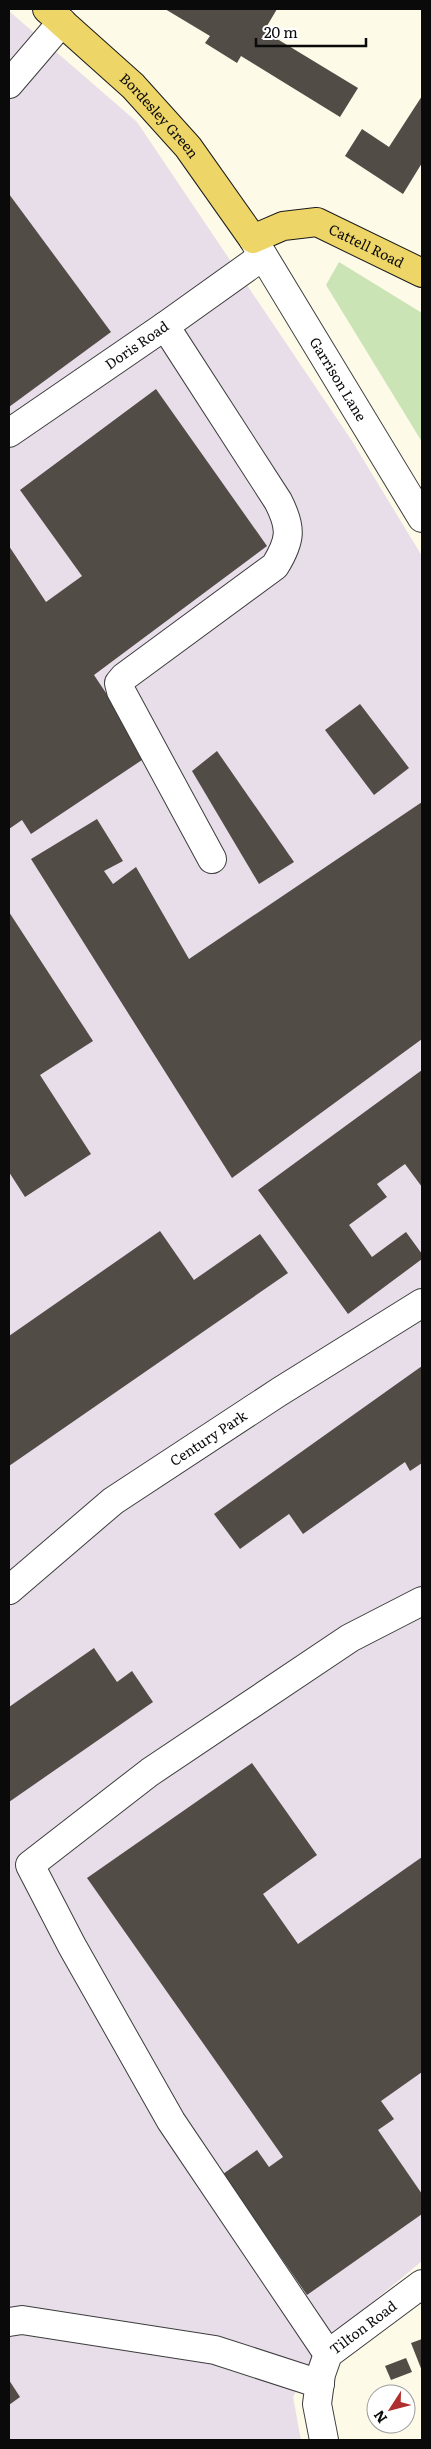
<svg xmlns="http://www.w3.org/2000/svg" width="431" height="2449" font-family="Literata,serif">
<style>
.industrial{fill:#e8dee9}
.green{fill:#cbe4b6}
.building{fill:#524c47}
.lines{fill:none;stroke-linecap:round;stroke-linejoin:round}
.minor-casing{stroke:#3d3d3d;stroke-width:30}
.major-casing{stroke:#1b1b1b;stroke-width:30}
.minor{stroke:#fff;stroke-width:28}
.major{stroke:#eed568;stroke-width:28}
.labels{text-anchor:middle;stroke-width:5;stroke-linejoin:round;paint-order:stroke}
.street-label{font-size:14px;fill:#0a0a0a;stroke:#fff}
</style>
<rect width="100%" height="100%" fill="#fdfae8"/>
<path class="industrial" d="M9 11 137 122 352 441 422 556V2261L321 2345 293 2397 301 2440H9Z"/>
<path class="green" d="M339 262 422 313V442L326 285Z"/>
<g class="building">
<path d="M165 9H277L264 31 358 88 340 117 241 56 237 63 205 43 210 36Z"/>
<path d="M422 96V163L403 194 345 156 362 129 389 147Z"/>
<path d="M9 194 111 332 9 407Z"/>
<path d="M156 389 267 546 94 675 148 756 31 834 22 820 9 829V546L46 602 82 576 20 490Z"/>
<path d="M360 704 409 768 374 795 325 730Z"/>
<path d="M217 751 294 862 259 884 192 771Z"/>
<path d="M422 802V1039L232 1178 31 859 97 819 123 861 104 871 113 884 136 867 189 959Z"/>
<path d="M9 912 93 1041 40 1075 91 1154 25 1197 9 1172Z"/>
<path d="M422 1070V1187L405 1164 377 1184 387 1197 349 1225 372 1257 406 1232 422 1254V1259L348 1314 258 1190Z"/>
<path d="M160 1231 194 1280 260 1234 288 1273 9 1466V1336Z"/>
<path d="M422 1366V1463L410 1471 405 1462 303 1534 289 1514 240 1549 214 1514Z"/>
<path d="M94 1648 117 1682 132 1671 153 1702 9 1802V1707Z"/>
<path d="M252 1763 317 1855 263 1894 298 1944 422 1857V2072L381 2101 394 2119 378 2130 422 2194V2214L307 2295 223 2174 257 2150 269 2167 283 2157 87 1878Z"/>
<path d="M422 2339V2371L411 2343Z"/>
<path d="M406 2358 412 2372 391 2380 385 2366Z"/>
<path d="M9 2380 20 2397 9 2405Z"/>
</g>
<g class="lines">
<g class="minor-casing">
<g id="minor">
<path d="M9 84 62 22"/>
<path id="s1" d="M253 239 422 518"/>
<path d="M165 326 278 501C292 528 291 540 275 566L124 677 119 683 121 691 212 859"/>
<path id="s2" d="M9 433 165 326 263 256"/>
<path id="s3" d="M9 1590 113 1501 279 1392 422 1303"/>
<path d="M9 2322 22 2320 215 2350 320 2384"/>
<path d="M328 2354 171 2121 72 1946 30 1865 150 1772 350 1638 422 1601"/>
<path id="s4" d="M324 2440 317 2404 321 2374 328 2354 422 2284"/>
</g>
</g>
<g class="major-casing">
<g id="major">
<path id="s5" d="M47 9 133 86 188 147 253 239 283 226 317 222 422 273"/>
</g>
</g>
<use href="#minor" class="minor"/>
<use href="#major" class="major"/>
</g>
<g class="labels">
<g class="street-label">
<text dy="5" stroke="none"><textPath href="#s5" startOffset="155">Bordesley Green</textPath></text>
<text dy="5" stroke="none"><textPath href="#s5" startOffset="432">Cattell Road</textPath></text>
<text dy="5" stroke="none"><textPath href="#s2" startOffset="155">Doris Road</textPath></text>
<text dy="5" stroke="none"><textPath href="#s1" startOffset="164">Garrison Lane</textPath></text>
<text dy="5" stroke="none"><textPath href="#s3" startOffset="251">Century Park</textPath></text>
<text dy="5" stroke="none"><textPath href="#s4" startOffset="132">Tilton Road</textPath></text>
</g>
</g>
<rect width="431" height="2449" fill="none" stroke="#0a0a0a" stroke-width="20"/>
<g transform="translate(391 2409) rotate(234)"><circle r="24" fill="#ffffff" stroke="#9d9d9d"/>
<path d="M0-4L9 19L0 12L-9 19Z" fill="#ae2f2d"/>
<text y="-8" font-size="14" font-weight="bold" text-anchor="middle" fill="#0a0a0a">N</text>
</g>
<path d="M256 38v8h110v-8" fill="none" stroke="#0a0a0a" stroke-width="2.5"/>
<text x="264" y="38" font-size="15" fill="#0a0a0a" stroke="#ffffff" stroke-width="4" paint-order="stroke">20 m</text>
</svg>
